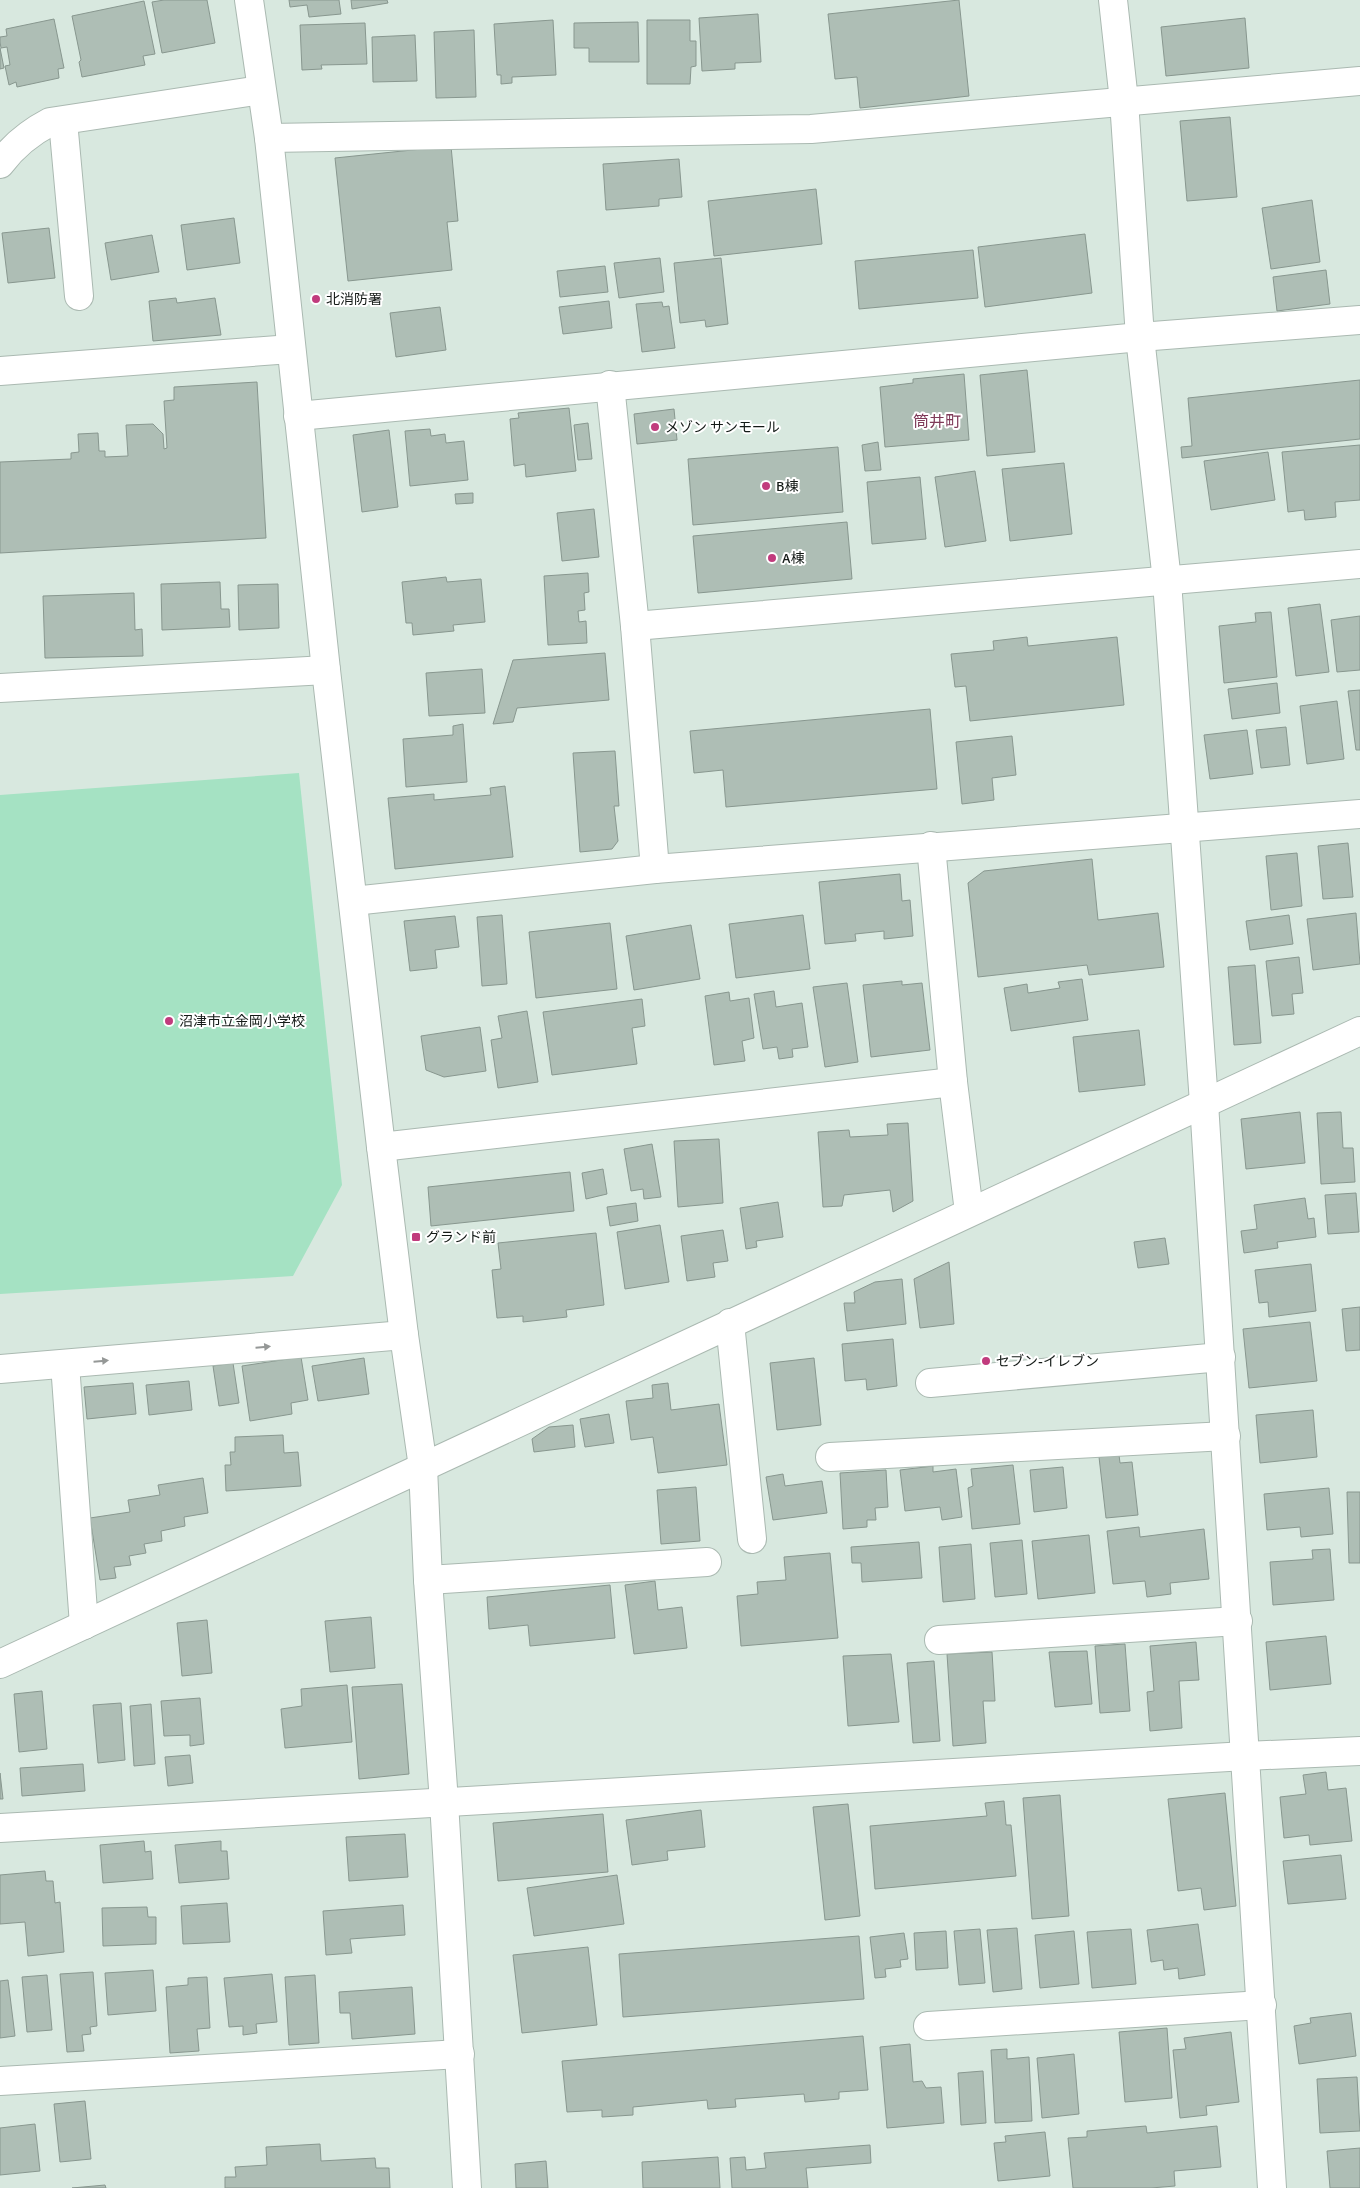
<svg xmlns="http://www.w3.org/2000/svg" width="1360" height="2188" font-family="Signika,'Noto Sans JP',sans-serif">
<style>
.green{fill:#a5e2c3}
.building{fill:#aebeb5;stroke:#88978f}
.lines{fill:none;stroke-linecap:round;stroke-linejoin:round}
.minor-casing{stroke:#aab9b1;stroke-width:30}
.minor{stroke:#fff;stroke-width:28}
.oneway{fill:#959897}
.poi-dot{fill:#c13b7d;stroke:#fff;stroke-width:2}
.labels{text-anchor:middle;stroke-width:4;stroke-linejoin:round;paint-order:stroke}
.poi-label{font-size:14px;fill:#141a17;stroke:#fff;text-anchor:start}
.quarter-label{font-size:16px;fill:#7f3b59;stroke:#fff}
</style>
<rect width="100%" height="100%" fill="#d8e8df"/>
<path class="green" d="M299 773 342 1185 293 1276 0 1294V795Z"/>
<g class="building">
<path d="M164 0H207L215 43 162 53 152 2Z"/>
<path d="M289 0H339L341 14 309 17 307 5 290 7Z"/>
<path d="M351 0H387L388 3 352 9Z"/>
<path d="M959 0 969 96 860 108 857 77 835 79 828 14Z"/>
<path d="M144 1 155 54 143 56 145 65 82 77 79 62 81 60 72 16Z"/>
<path d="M758 14 761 62 735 63V69L702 71 699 18Z"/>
<path d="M1245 18 1249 68 1166 76 1161 27Z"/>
<path d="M54 19 64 68 58 69 59 78 17 87 16 82 9 85 5 66 10 65 7 47 1 48 0 42V37L7 36 6 29Z"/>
<path d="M553 20 556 75 512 77V83L501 84V75H497L494 24Z"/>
<path d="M647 20H690V41H696V66L691 67 690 84H647Z"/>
<path d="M638 22 639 62H589V48H574V23Z"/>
<path d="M365 23 367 64 321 65 322 69 302 70 300 25Z"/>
<path d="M474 30 476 97 436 98 434 32Z"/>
<path d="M415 35 417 81 373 82 372 37Z"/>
<path d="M0 48 4 68 0 69Z"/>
<path d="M1230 117 1237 197 1187 201 1180 121Z"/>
<path d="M451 146 458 221 447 222 452 270 348 281 335 158Z"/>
<path d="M679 159 682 197 659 199V206L606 210 603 164Z"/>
<path d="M816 189 822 244 714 256 708 201Z"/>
<path d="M1312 200 1320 262 1271 269 1262 208Z"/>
<path d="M234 218 240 263 187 270 181 225Z"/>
<path d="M49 228 55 278 8 283 2 233Z"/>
<path d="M1085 234 1092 293 985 307 978 247Z"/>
<path d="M152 235 159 272 111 280 105 243Z"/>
<path d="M973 250 978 298 859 309 855 261Z"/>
<path d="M660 258 664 292 619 298 614 263Z"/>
<path d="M721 258 728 324 706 327 705 320 680 323 674 263Z"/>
<path d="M605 266 608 292 560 297 557 271Z"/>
<path d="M1326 270 1330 304 1277 311 1273 277Z"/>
<path d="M176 298 177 303 215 298 221 335 153 341 149 301Z"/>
<path d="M609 301 612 328 563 334 559 307Z"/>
<path d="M662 302 663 307 669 306 675 348 642 352 636 304Z"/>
<path d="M440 307 446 350 396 357 390 313Z"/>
<path d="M1027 370 1035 452 987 456 980 375Z"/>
<path d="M964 374 969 440 885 447 880 387 913 383V379Z"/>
<path d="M1360 380V439L1182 458 1181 447 1192 446 1188 398Z"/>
<path d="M257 382 266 538 0 553V462L71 459V453L79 452 78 434 98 433 99 451H105V457L128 456 126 425 153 424 163 434 164 449 167 448 164 401 174 400V387Z"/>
<path d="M569 408 576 471 526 477 525 464 514 466 510 419 519 418 518 413Z"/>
<path d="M674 409 677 440 637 444 634 414Z"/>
<path d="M588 423 592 459 578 460 574 425Z"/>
<path d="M430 429 431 436 445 434 446 443 464 441 468 480 410 486 405 431Z"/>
<path d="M389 430 398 507 362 512 353 435Z"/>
<path d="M878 442 881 470 865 471 862 445Z"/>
<path d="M1360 445V500L1335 502 1336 517 1305 520 1304 510 1288 512 1282 452Z"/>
<path d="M838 447 843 512 693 525 688 459Z"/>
<path d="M1268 452 1275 500 1211 510 1204 461Z"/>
<path d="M1064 463 1072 534 1010 541 1002 469Z"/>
<path d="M975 471 986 541 945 547 935 477Z"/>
<path d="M920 477 926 539 872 544 867 482Z"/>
<path d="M473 493V503L456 504 455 494Z"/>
<path d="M594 509 599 557 562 561 557 513Z"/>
<path d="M847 522 852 579 698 593 693 536Z"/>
<path d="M588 573 589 592 584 593 585 610 578 611 579 622 586 621 587 643 548 645 544 576Z"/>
<path d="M446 577 447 582 481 579 485 622 453 625 454 631 413 635 412 623H406L402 582Z"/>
<path d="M220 582 221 609H229L230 627 162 630 161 584Z"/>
<path d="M278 584 279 628 239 630 238 585Z"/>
<path d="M134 593 135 630 142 629 143 656 45 658 43 596Z"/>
<path d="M1320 604 1329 672 1296 676 1288 608Z"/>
<path d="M1271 612 1277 677 1224 683 1219 626 1256 622 1255 613Z"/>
<path d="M1360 616V670L1337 672 1331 620Z"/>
<path d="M1027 637 1028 646 1117 637 1124 705 970 721 966 686 955 687 951 654 994 650 993 641Z"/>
<path d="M605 653 609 700 517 708 513 722 493 724 513 660Z"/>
<path d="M482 669 485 713 429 716 426 673Z"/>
<path d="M1277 683 1280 713 1232 719 1228 689Z"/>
<path d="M1360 690V750H1356L1348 691Z"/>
<path d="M1337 701 1344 759 1307 764 1300 706Z"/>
<path d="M930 709 937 789 726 807 723 770 694 773 690 731Z"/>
<path d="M463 724 467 782 406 787 403 739 453 735V726Z"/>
<path d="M1286 727 1290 765 1261 768 1256 730Z"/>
<path d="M1247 730 1253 774 1210 779 1204 735Z"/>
<path d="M1012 736 1016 775 992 778 994 800 962 804 956 742Z"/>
<path d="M615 751 619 806H614L618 841 612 849 580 852 573 753Z"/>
<path d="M505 786 513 857 395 869 388 798 434 794V800L491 795 490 788Z"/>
<path d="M1348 843 1353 897 1323 899 1318 846Z"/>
<path d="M1297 853 1302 906 1271 910 1266 856Z"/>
<path d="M1092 859 1098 920 1158 913 1164 967 1089 975 1087 965 978 977 968 883 984 871Z"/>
<path d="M900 874 902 901 910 900 913 936 884 939V931L855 934 856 941 825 944 819 882Z"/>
<path d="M1356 913 1360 964 1313 970 1307 919Z"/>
<path d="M502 915 507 984 482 986 477 917Z"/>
<path d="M803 915 810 969 736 978 729 924Z"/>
<path d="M1289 915 1293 944 1250 950 1246 921Z"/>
<path d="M455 916 459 947 435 950 437 968 410 971 404 921Z"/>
<path d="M610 923 617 989 536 998 529 932Z"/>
<path d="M691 925 700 979 634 990 626 936Z"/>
<path d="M1299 957 1303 993 1292 994 1294 1014 1272 1016 1266 961Z"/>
<path d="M1255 965 1261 1043 1234 1045 1228 967Z"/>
<path d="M1082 979 1088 1020 1011 1031 1004 988 1027 984 1028 993 1060 988 1058 982Z"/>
<path d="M902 981V985L922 983 930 1050 871 1057 863 985Z"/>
<path d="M847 983 858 1062 825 1067 813 987Z"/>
<path d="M774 991 776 1007 802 1003 808 1047 792 1049 793 1057 779 1059 777 1047 763 1049 754 994Z"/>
<path d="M729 992 730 1001 749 998 754 1038 742 1041 745 1061 714 1065 705 996Z"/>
<path d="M642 999 645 1026 632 1028 637 1064 552 1075 543 1012Z"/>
<path d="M527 1011 538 1082 498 1088 491 1040 502 1038 498 1016Z"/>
<path d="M480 1027 486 1071 444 1077 426 1070 421 1036Z"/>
<path d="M1139 1030 1145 1085 1079 1092 1073 1037Z"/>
<path d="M1300 1112 1305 1163 1246 1169 1241 1119Z"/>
<path d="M1341 1112 1343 1148H1353L1355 1182 1321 1184 1317 1113Z"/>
<path d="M908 1123 913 1201 893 1212 890 1190 844 1195 842 1206 823 1207 818 1132 849 1130 850 1137 888 1135 887 1124Z"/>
<path d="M719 1139 723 1203 678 1207 674 1141Z"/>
<path d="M652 1144 661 1197 644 1199 643 1189 631 1191 624 1149Z"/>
<path d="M603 1169 607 1194 586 1199 582 1173Z"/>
<path d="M570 1172 574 1211 431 1226 428 1187Z"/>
<path d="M1356 1193 1359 1232 1328 1234 1325 1195Z"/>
<path d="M1305 1198 1308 1219 1314 1218 1316 1237 1277 1242 1278 1248 1244 1253 1241 1231 1257 1229 1254 1205Z"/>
<path d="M778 1202 783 1237 756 1241 757 1247 746 1249 740 1208Z"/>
<path d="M636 1203 638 1221 610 1226 607 1207Z"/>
<path d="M660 1225 669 1282 625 1289 617 1232Z"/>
<path d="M723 1230 728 1261 713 1263 715 1277 687 1281 681 1236Z"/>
<path d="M596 1233 604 1305 566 1310 567 1317 523 1322V1316L497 1318 492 1270 501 1269 498 1243Z"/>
<path d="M1165 1238 1169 1264 1138 1268 1134 1242Z"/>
<path d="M949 1262 954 1324 920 1328 914 1279Z"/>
<path d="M1311 1264 1316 1311 1269 1317 1268 1302 1259 1303 1255 1270Z"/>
<path d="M902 1279 906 1324 847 1331 844 1303H855L854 1292 875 1282Z"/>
<path d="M1360 1307V1350L1346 1351 1342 1309Z"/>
<path d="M1310 1322 1317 1381 1249 1388 1243 1329Z"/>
<path d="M893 1339 897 1386 867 1390 866 1379 845 1381 842 1344Z"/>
<path d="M301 1357 308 1400 291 1403 292 1414 250 1421 242 1366Z"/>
<path d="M364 1358 369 1394 318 1401 312 1366Z"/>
<path d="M814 1358 821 1425 777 1430 770 1363Z"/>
<path d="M233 1363 239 1403 219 1406 213 1366Z"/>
<path d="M189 1381 192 1410 149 1415 146 1385Z"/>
<path d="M133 1383 136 1414 87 1419 84 1387Z"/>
<path d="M668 1383 671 1410 719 1404 727 1465 658 1473 653 1437 631 1440 626 1401 653 1398 652 1385Z"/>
<path d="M1313 1410 1317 1457 1260 1463 1256 1415Z"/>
<path d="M609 1414 614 1443 585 1447 580 1419Z"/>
<path d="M573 1425 575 1447 534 1452 532 1439 549 1427Z"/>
<path d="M283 1435 284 1453 298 1452 301 1486 226 1491 225 1465H231L230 1452H235V1437Z"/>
<path d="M1119 1455 1120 1463 1132 1462 1138 1515 1106 1518 1099 1457Z"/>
<path d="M1013 1465 1020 1524 972 1529 968 1488 973 1486 971 1469Z"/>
<path d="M933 1466V1472L956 1469 962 1517 942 1520 940 1507 905 1511 900 1470Z"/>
<path d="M1063 1467 1067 1508 1034 1512 1030 1470Z"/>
<path d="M886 1470 888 1507 875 1508 876 1520H867V1527L843 1529 840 1473Z"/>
<path d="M783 1474 785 1486 822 1481 827 1513 773 1520 766 1477Z"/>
<path d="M203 1478 208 1513 184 1517 185 1526 161 1531 162 1541 144 1544 146 1553 129 1556 131 1565 114 1567 116 1578 100 1580 90 1518 130 1512 128 1500 160 1495 158 1485Z"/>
<path d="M696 1487 700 1541 661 1544 657 1490Z"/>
<path d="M1329 1488 1333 1534 1301 1537 1300 1527 1267 1530 1264 1494Z"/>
<path d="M1347 1492H1360V1563H1349Z"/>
<path d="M1139 1527 1140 1537 1204 1529 1209 1579 1170 1583 1171 1594 1147 1597 1145 1581 1113 1584 1107 1531Z"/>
<path d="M1089 1535 1095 1593 1038 1599 1032 1541Z"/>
<path d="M1022 1540 1027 1594 995 1597 990 1543Z"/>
<path d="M919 1542 922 1578 862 1582 861 1563H852L851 1547Z"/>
<path d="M971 1544 975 1599 943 1602 939 1547Z"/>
<path d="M1330 1549 1334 1600 1273 1605 1270 1562 1313 1559 1312 1550Z"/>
<path d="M830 1553 838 1638 741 1646 737 1596 758 1594 757 1582 786 1580 784 1557Z"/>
<path d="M655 1581 658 1610 682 1607 687 1648 634 1654 625 1585Z"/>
<path d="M610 1585 615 1638 530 1646 528 1625 489 1629 487 1597Z"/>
<path d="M371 1617 375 1668 330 1672 325 1621Z"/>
<path d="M207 1620 212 1673 182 1676 177 1623Z"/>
<path d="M1326 1636 1331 1684 1270 1690 1266 1642Z"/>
<path d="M1196 1642 1199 1680 1179 1681 1182 1728 1150 1731 1147 1692 1154 1691 1150 1646Z"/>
<path d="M1125 1644 1130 1711 1100 1713 1095 1646Z"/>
<path d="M1087 1651 1092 1704 1055 1707 1049 1652Z"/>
<path d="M992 1652 995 1701H983L986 1743 953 1746 947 1654Z"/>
<path d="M891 1654 899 1722 848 1726 843 1656Z"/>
<path d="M934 1661 940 1741 913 1743 907 1663Z"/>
<path d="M402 1684 409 1774 359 1779 352 1687Z"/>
<path d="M347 1685 352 1742 285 1748 281 1709 302 1706 301 1689Z"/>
<path d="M42 1691 47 1749 19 1752 14 1694Z"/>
<path d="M200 1698 204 1744 190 1746V1735L164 1736 161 1701Z"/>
<path d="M121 1703 125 1760 98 1763 93 1705Z"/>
<path d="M151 1704 155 1764 134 1766 130 1706Z"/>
<path d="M190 1755 193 1783 168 1786 165 1757Z"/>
<path d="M83 1764 85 1791 22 1796 20 1768Z"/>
<path d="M1326 1772 1328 1790 1346 1788 1352 1841 1310 1845 1309 1835 1284 1838 1280 1797 1306 1794 1303 1775Z"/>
<path d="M0 1773 3 1799H0Z"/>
<path d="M1225 1793 1236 1906 1204 1910 1201 1888 1178 1891 1168 1799Z"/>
<path d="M1060 1795 1069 1916 1032 1919 1023 1798Z"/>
<path d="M1004 1801 1006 1825H1011L1016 1876 875 1889 870 1826 987 1816 985 1803Z"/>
<path d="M848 1804 860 1916 825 1920 813 1807Z"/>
<path d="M701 1810 705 1847 667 1851 668 1860 632 1865 626 1820Z"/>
<path d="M603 1814 608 1872 498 1881 493 1823Z"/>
<path d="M405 1834 408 1877 349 1881 346 1837Z"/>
<path d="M144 1841 145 1852 151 1851 153 1879 103 1883 100 1845Z"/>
<path d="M221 1841V1851H227L229 1879 179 1883 175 1845Z"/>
<path d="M1341 1855 1346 1899 1288 1904 1283 1861Z"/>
<path d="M45 1871 46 1881H53L55 1903 60 1902 64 1952 28 1956 25 1922 0 1924V1875Z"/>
<path d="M617 1875 624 1924 534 1936 527 1888Z"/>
<path d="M227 1903 230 1942 183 1944 181 1906Z"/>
<path d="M403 1905 405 1935 350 1939 352 1953 326 1955 323 1911Z"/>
<path d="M147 1907 148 1917H156V1944L103 1946 102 1908Z"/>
<path d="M1198 1924 1205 1975 1179 1979 1178 1968 1164 1970 1163 1960 1151 1962 1147 1930Z"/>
<path d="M1017 1928 1022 1989 993 1992 987 1930Z"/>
<path d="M980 1929 985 1983 959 1985 954 1931Z"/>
<path d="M1131 1929 1136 1984 1092 1988 1087 1932Z"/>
<path d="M946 1931 948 1968 916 1970 914 1933Z"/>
<path d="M1074 1931 1079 1984 1040 1988 1035 1935Z"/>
<path d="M904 1933 908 1959 900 1960 901 1967 885 1969 886 1977 875 1978 870 1937Z"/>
<path d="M859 1936 864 1999 623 2017 619 1954Z"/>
<path d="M588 1947 597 2025 522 2033 513 1955Z"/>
<path d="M153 1970 156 2011 108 2015 105 1973Z"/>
<path d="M93 1972 97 2026 90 2027 91 2034 82 2035 84 2051 67 2052 60 1974Z"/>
<path d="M272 1974 277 2022 256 2024 257 2033 243 2035V2026L229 2027 224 1978Z"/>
<path d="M47 1975 52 2030 27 2032 22 1977Z"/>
<path d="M315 1975 319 2043 289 2045 285 1977Z"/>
<path d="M207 1977 210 2028 197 2029 199 2051 170 2053 166 1987 188 1985V1978Z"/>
<path d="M8 1980 15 2036 0 2038V1981Z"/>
<path d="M412 1987 415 2034 352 2039 350 2013H340L339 1992Z"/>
<path d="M1351 2013 1356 2056 1299 2064 1294 2026 1311 2023 1310 2018Z"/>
<path d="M1167 2028 1172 2098 1125 2102 1119 2032Z"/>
<path d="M1231 2032 1239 2102 1206 2106 1207 2115 1180 2118 1173 2050 1186 2049 1184 2038Z"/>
<path d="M863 2036 868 2090 839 2092V2099L805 2102 804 2094 735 2099 736 2107 708 2109 707 2100 633 2107V2115L602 2117V2110L567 2112 562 2061Z"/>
<path d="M910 2044 913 2082 922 2081 926 2088 941 2087 944 2123 887 2128 880 2047Z"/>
<path d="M1007 2049V2059L1029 2057 1032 2121 995 2123 991 2050Z"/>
<path d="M1074 2054 1079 2114 1042 2118 1037 2058Z"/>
<path d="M983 2071 986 2123 961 2125 958 2073Z"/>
<path d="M1357 2077 1360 2131 1320 2133 1317 2079Z"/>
<path d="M85 2101 91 2159 60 2162 54 2104Z"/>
<path d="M35 2124 40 2171 0 2175V2128Z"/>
<path d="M1146 2126 1147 2133 1217 2126 1221 2167 1174 2171 1175 2186 1151 2188H1073L1068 2138 1087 2137V2131Z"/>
<path d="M1045 2132 1050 2176 998 2181 994 2143 1006 2142 1005 2136Z"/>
<path d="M320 2144 321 2161 375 2158 376 2168H389L390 2188H225V2177H236L235 2167 267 2165 266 2147Z"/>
<path d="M870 2145 871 2163 806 2168 808 2188H732L730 2158 745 2157 746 2170 766 2168 764 2153Z"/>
<path d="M1360 2148V2188H1330L1327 2151Z"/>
<path d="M718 2157 720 2188H643L642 2162Z"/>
<path d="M546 2161 548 2188H516L515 2164Z"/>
<path d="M105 2185 106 2188H72Z"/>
</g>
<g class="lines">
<g class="minor-casing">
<g id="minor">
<path d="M249 0 269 138 326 670 381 1147 404 1335 423 1467 428 1580 444 1802 467 2188"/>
<path d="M1113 0 1124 101 1140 337 1167 581 1204 1103 1272 2188"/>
<path d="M63 121 79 296"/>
<path d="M269 138 811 129 1360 81"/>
<path d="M0 164C14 145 29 133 50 122L261 90"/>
<path d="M0 371 291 349"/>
<path d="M610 385 635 626 655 869"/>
<path d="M298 416 1140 337 1360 320"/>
<path d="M635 626 1360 564"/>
<path d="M0 688 326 670"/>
<path d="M931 846 953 1082 969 1212"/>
<path d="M353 901 655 869 1360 814"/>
<path d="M381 1147 953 1082"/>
<path d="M730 1323 752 1539"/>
<path d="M65 1364 84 1625"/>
<path d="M0 1369 404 1335"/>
<path d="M930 1383 1221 1357"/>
<path d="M830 1457 1226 1436"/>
<path d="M428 1580 707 1562"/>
<path d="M939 1640 1238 1621"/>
<path d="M0 1664 1360 1031"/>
<path d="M0 1828 1246 1756 1360 1751"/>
<path d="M928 2026 1262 2005"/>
<path d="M0 2081 460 2054"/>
</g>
</g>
<use href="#minor" class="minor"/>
</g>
<defs><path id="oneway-solid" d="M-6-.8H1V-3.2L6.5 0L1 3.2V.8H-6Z" transform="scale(1.25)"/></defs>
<g class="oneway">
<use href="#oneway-solid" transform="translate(263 1347) rotate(-5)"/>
<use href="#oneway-solid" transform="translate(101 1361) rotate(-5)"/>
</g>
<g class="poi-dot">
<circle cx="316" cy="299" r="5"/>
<circle cx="655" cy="427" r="5"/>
<circle cx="766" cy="486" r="5"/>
<circle cx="772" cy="558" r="5"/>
<circle cx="169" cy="1021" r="5"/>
<rect x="411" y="1232" width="10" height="10" rx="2.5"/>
<circle cx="986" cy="1361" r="5"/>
</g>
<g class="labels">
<g class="poi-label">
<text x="326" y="304">北消防署</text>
<text x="665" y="432">メゾン サンモール</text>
<text x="776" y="491">B棟</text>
<text x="782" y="563">A棟</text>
<text x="179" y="1026">沼津市立金岡小学校</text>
<text x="426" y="1242">グランド前</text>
<text x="996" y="1366">セブン-イレブン</text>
</g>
<g class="quarter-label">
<text x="937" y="427">筒井町</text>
</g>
</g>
</svg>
